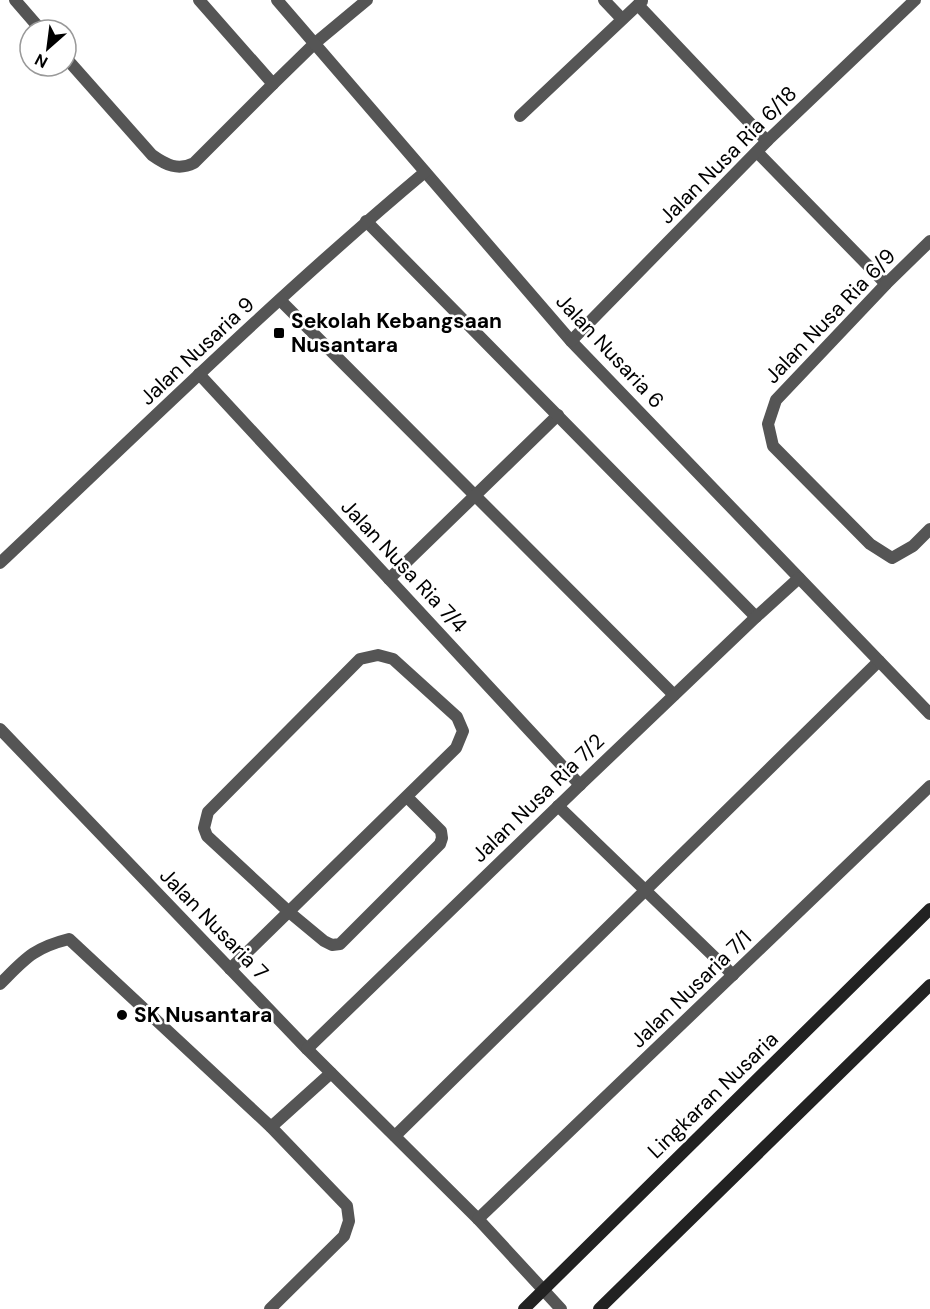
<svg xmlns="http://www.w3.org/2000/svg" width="930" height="1309" font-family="'DM Sans',sans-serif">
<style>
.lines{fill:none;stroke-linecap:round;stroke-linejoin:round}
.service{stroke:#555;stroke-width:12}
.minor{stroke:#555;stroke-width:12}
.secondary{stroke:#222;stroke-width:12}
.poi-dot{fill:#000;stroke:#fff;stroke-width:2}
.labels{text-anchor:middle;stroke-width:5;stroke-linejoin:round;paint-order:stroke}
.street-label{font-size:21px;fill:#000;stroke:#fff}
.poi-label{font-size:21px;font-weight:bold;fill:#000;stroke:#fff;text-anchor:start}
</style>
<rect width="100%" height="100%" fill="#fff"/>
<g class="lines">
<g class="service">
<path d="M15 0 41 30"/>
<path d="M66 58 152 155C166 165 178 171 194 163L273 84"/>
<path d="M280 300 674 695"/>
<path d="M389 579 558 415"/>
<path d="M558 806 733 975"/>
<path d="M230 969 456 748 463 731 457 717 393 659 378 655 360 659 208 812 204 828 207 836 289 912 324 941 332 945 340 944 440 844 442 838 441 831 407 797"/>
<path d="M0 984C25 959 33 948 69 939L271 1127 347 1206 349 1221 344 1236 270 1309"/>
<path d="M271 1127 331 1073"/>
<path d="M395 1136 879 661"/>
</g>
<g class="minor">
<path d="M199 0 273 84 314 44 367 0"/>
<path d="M277 0 571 341 930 714"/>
<path d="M604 0 622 19"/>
<path d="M638 5 767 141"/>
<path d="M520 116 642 1"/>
<path d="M757 152 886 284"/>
<path d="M366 221 756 617"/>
<path d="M930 241 886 284 776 400 768 424 773 446 870 544 892 558 913 546 930 529"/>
<path d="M571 341 767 141 915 0"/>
<path d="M199 374 580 785"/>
<path d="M0 563C140 431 277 296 425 172"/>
<path d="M0 729 307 1049 478 1219 561 1309"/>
<path d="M307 1049 580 785 756 617 799 578"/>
<path d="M478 1219 930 786"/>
</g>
<g class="secondary">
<path d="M524 1309 930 909"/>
<path d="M599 1309 930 985"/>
</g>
</g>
<g class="poi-dot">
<rect x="273" y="327" width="12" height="12" rx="3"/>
<circle cx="122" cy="1015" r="6"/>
</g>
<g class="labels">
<g class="street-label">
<text transform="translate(728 155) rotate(-45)" y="7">Jalan Nusa Ria 6/18</text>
<text transform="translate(830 316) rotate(-46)" y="7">Jalan Nusa Ria 6/9</text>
<text transform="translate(197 351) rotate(-43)" y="7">Jalan Nusaria 9</text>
<text transform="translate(610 351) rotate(47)" y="7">Jalan Nusaria 6</text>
<text transform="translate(404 566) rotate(47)" y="7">Jalan Nusa Ria 7/4</text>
<text transform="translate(538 798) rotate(-44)" y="7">Jalan Nusa Ria 7/2</text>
<text transform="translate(214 924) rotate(46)" y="7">Jalan Nusaria 7</text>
<text transform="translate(691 989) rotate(-44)" y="7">Jalan Nusaria 7/1</text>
<text transform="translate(713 1095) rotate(-44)" y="7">Lingkaran Nusaria</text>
</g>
<g class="poi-label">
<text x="291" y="328">Sekolah Kebangsaan<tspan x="291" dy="24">Nusantara</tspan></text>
<text x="134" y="1022">SK Nusantara</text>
</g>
</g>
<g transform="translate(48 48) rotate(208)"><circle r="28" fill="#ffffff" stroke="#999999" stroke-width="1.5"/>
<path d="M0-4.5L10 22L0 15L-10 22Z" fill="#000000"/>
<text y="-9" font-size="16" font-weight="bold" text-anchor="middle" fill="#000000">N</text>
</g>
</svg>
